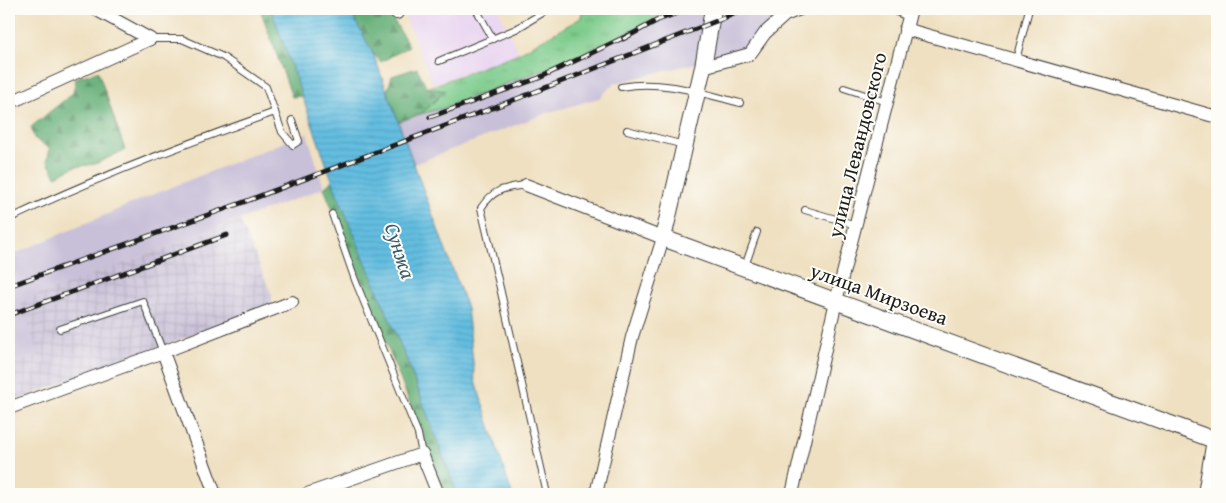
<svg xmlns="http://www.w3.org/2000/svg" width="1226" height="503" font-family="'Gentium Book Plus',serif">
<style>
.built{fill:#e7d2f0}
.industrial{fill:url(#industrial-grid)}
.railway{fill:#c8bfd8}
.grass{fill:url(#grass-tufts);stroke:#4c7454}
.forest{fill:url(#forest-firs);stroke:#40664a}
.water{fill:url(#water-rules);stroke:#406c7e}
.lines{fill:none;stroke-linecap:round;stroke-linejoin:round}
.lane-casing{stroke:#3c3935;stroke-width:8}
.street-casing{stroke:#3c3935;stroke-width:14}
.secondary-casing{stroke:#3c3935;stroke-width:18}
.lane{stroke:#fff;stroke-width:6}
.street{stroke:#fff;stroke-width:12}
.secondary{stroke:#fff;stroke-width:16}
.rail-casing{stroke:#1c1c1c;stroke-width:5}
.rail{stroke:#fdfcf7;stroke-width:3;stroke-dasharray:9;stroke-linecap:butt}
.labels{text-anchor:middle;stroke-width:4;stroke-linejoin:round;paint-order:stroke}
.street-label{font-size:20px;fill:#1c1c1c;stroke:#fdfcf7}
.water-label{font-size:21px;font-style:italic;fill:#385c6a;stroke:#fdfcf7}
</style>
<defs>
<pattern id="industrial-grid" width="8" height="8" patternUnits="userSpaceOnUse" patternTransform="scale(1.25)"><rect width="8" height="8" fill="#c8bfd8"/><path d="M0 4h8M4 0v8" fill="none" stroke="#aba4b9"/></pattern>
<pattern id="grass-tufts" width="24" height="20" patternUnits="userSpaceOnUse" patternTransform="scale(1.25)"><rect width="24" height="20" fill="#7ccb8b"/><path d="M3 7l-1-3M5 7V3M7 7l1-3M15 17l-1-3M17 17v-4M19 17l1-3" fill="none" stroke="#6bae77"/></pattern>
<pattern id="forest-firs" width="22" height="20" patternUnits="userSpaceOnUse" patternTransform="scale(1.25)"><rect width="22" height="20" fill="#65af77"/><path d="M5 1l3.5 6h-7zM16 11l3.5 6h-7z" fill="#528e61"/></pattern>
<pattern id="water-rules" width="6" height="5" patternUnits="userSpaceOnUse" patternTransform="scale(1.25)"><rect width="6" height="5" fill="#63bde0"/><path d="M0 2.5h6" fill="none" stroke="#55a2c0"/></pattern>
</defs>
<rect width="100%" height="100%" fill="#fdfcf7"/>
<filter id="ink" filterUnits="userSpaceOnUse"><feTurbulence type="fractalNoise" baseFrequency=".02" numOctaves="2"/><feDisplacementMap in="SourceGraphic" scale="10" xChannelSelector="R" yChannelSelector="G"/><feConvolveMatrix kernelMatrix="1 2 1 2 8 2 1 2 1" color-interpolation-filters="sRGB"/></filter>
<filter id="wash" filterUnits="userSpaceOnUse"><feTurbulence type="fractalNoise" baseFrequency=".0096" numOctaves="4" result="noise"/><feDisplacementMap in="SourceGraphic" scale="20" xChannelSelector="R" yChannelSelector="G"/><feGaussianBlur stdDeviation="1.12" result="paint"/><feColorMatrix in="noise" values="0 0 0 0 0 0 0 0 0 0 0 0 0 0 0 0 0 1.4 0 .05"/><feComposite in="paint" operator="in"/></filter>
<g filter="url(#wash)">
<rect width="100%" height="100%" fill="#efe0c1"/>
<path class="built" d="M402 9H498L519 53 433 84Z"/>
<path class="industrial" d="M240 220 272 295V305L9 403V365L38 355 19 302Z"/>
<g class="railway">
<path d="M680 9H788L746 51 615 83 599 98 547 113 414 164 398 122 421 114 443 108Z"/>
<path d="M307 133 324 188 20 302 38 355 9 365V256L152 195Z"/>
</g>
<path class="grass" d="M582 9H680L658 17 581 55 443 108 421 114 445 91 427 88 519 53 581 18Z"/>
<g class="forest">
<path d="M260 9H271L303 96 292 97Z"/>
<path d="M349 9H387L409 46 381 62 373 53Z"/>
<path d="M417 68 427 88 445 91 421 114 398 122 387 92 392 76Z"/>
<path d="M98 71 125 150 95 164 74 167 56 176 47 161 50 149 34 138 31 127 73 93 76 78Z"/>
<path d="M333 180 408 363 457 494H444L423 436 324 188Z"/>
</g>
<path class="water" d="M271 9H349L373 53 467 308 475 380 512 494H457L408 363 337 194Z"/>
</g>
<g filter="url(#ink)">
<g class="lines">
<g class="lane-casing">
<g id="lane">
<path d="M476 9 493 39"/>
<path d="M890 9 908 17"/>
<path d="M150 39H182L223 57 266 87 282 132 293 145 299 141 292 120"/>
<path d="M1016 60 1029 9"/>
<path d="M439 61 516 29 549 9"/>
<path d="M621 87C661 79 701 93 740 103"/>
<path d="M844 88 887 102"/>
<path d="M627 130 684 145"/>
<path d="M526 185C503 188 494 189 481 208L500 288 547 494"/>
<path d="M805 210 856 225"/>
<path d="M332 214 355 280 418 434 422 454"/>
<path d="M9 219C95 178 184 144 275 112"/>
<path d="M745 266 757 232"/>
<path d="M60 329 143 301 163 352"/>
</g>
</g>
<g class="street-casing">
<g id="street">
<path d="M95 9 150 39"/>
<path d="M396 9 397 13"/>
<path d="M905 29 1217 117"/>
<path d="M703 67 750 54 765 33 785 15 800 9"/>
<path d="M9 103 150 39"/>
<path d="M526 185 663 238 632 337 596 494"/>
<path d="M163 352 215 494"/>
<path d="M9 408 163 352 292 302"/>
<path d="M307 494 422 454 438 494"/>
<path d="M792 494 836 301 911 9"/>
</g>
</g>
<g class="secondary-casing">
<g id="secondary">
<path d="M713 9 703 67 663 238 1217 441"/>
<path d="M1206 494 1215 440"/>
</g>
</g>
<use href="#lane" class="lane"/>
<use href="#street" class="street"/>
<use href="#secondary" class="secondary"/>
<g class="rail-casing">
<g id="rail">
<path d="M623 39 658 20 689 9"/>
<path d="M430 117 539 78 629 35"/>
<path d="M9 286 244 202 519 98 747 9"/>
<path d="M9 315 227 235"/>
</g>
</g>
<use href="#rail" class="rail"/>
</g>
</g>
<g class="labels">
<g class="street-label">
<text transform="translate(857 145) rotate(-76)" y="7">улица Левандовского</text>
<text transform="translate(879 294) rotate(20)" y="7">улица Мирзоева</text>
</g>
<g class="water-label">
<text transform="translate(400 251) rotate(72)" y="7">Сунжа</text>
</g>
</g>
<rect width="1226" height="503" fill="none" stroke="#fdfcf7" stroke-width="30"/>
</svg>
